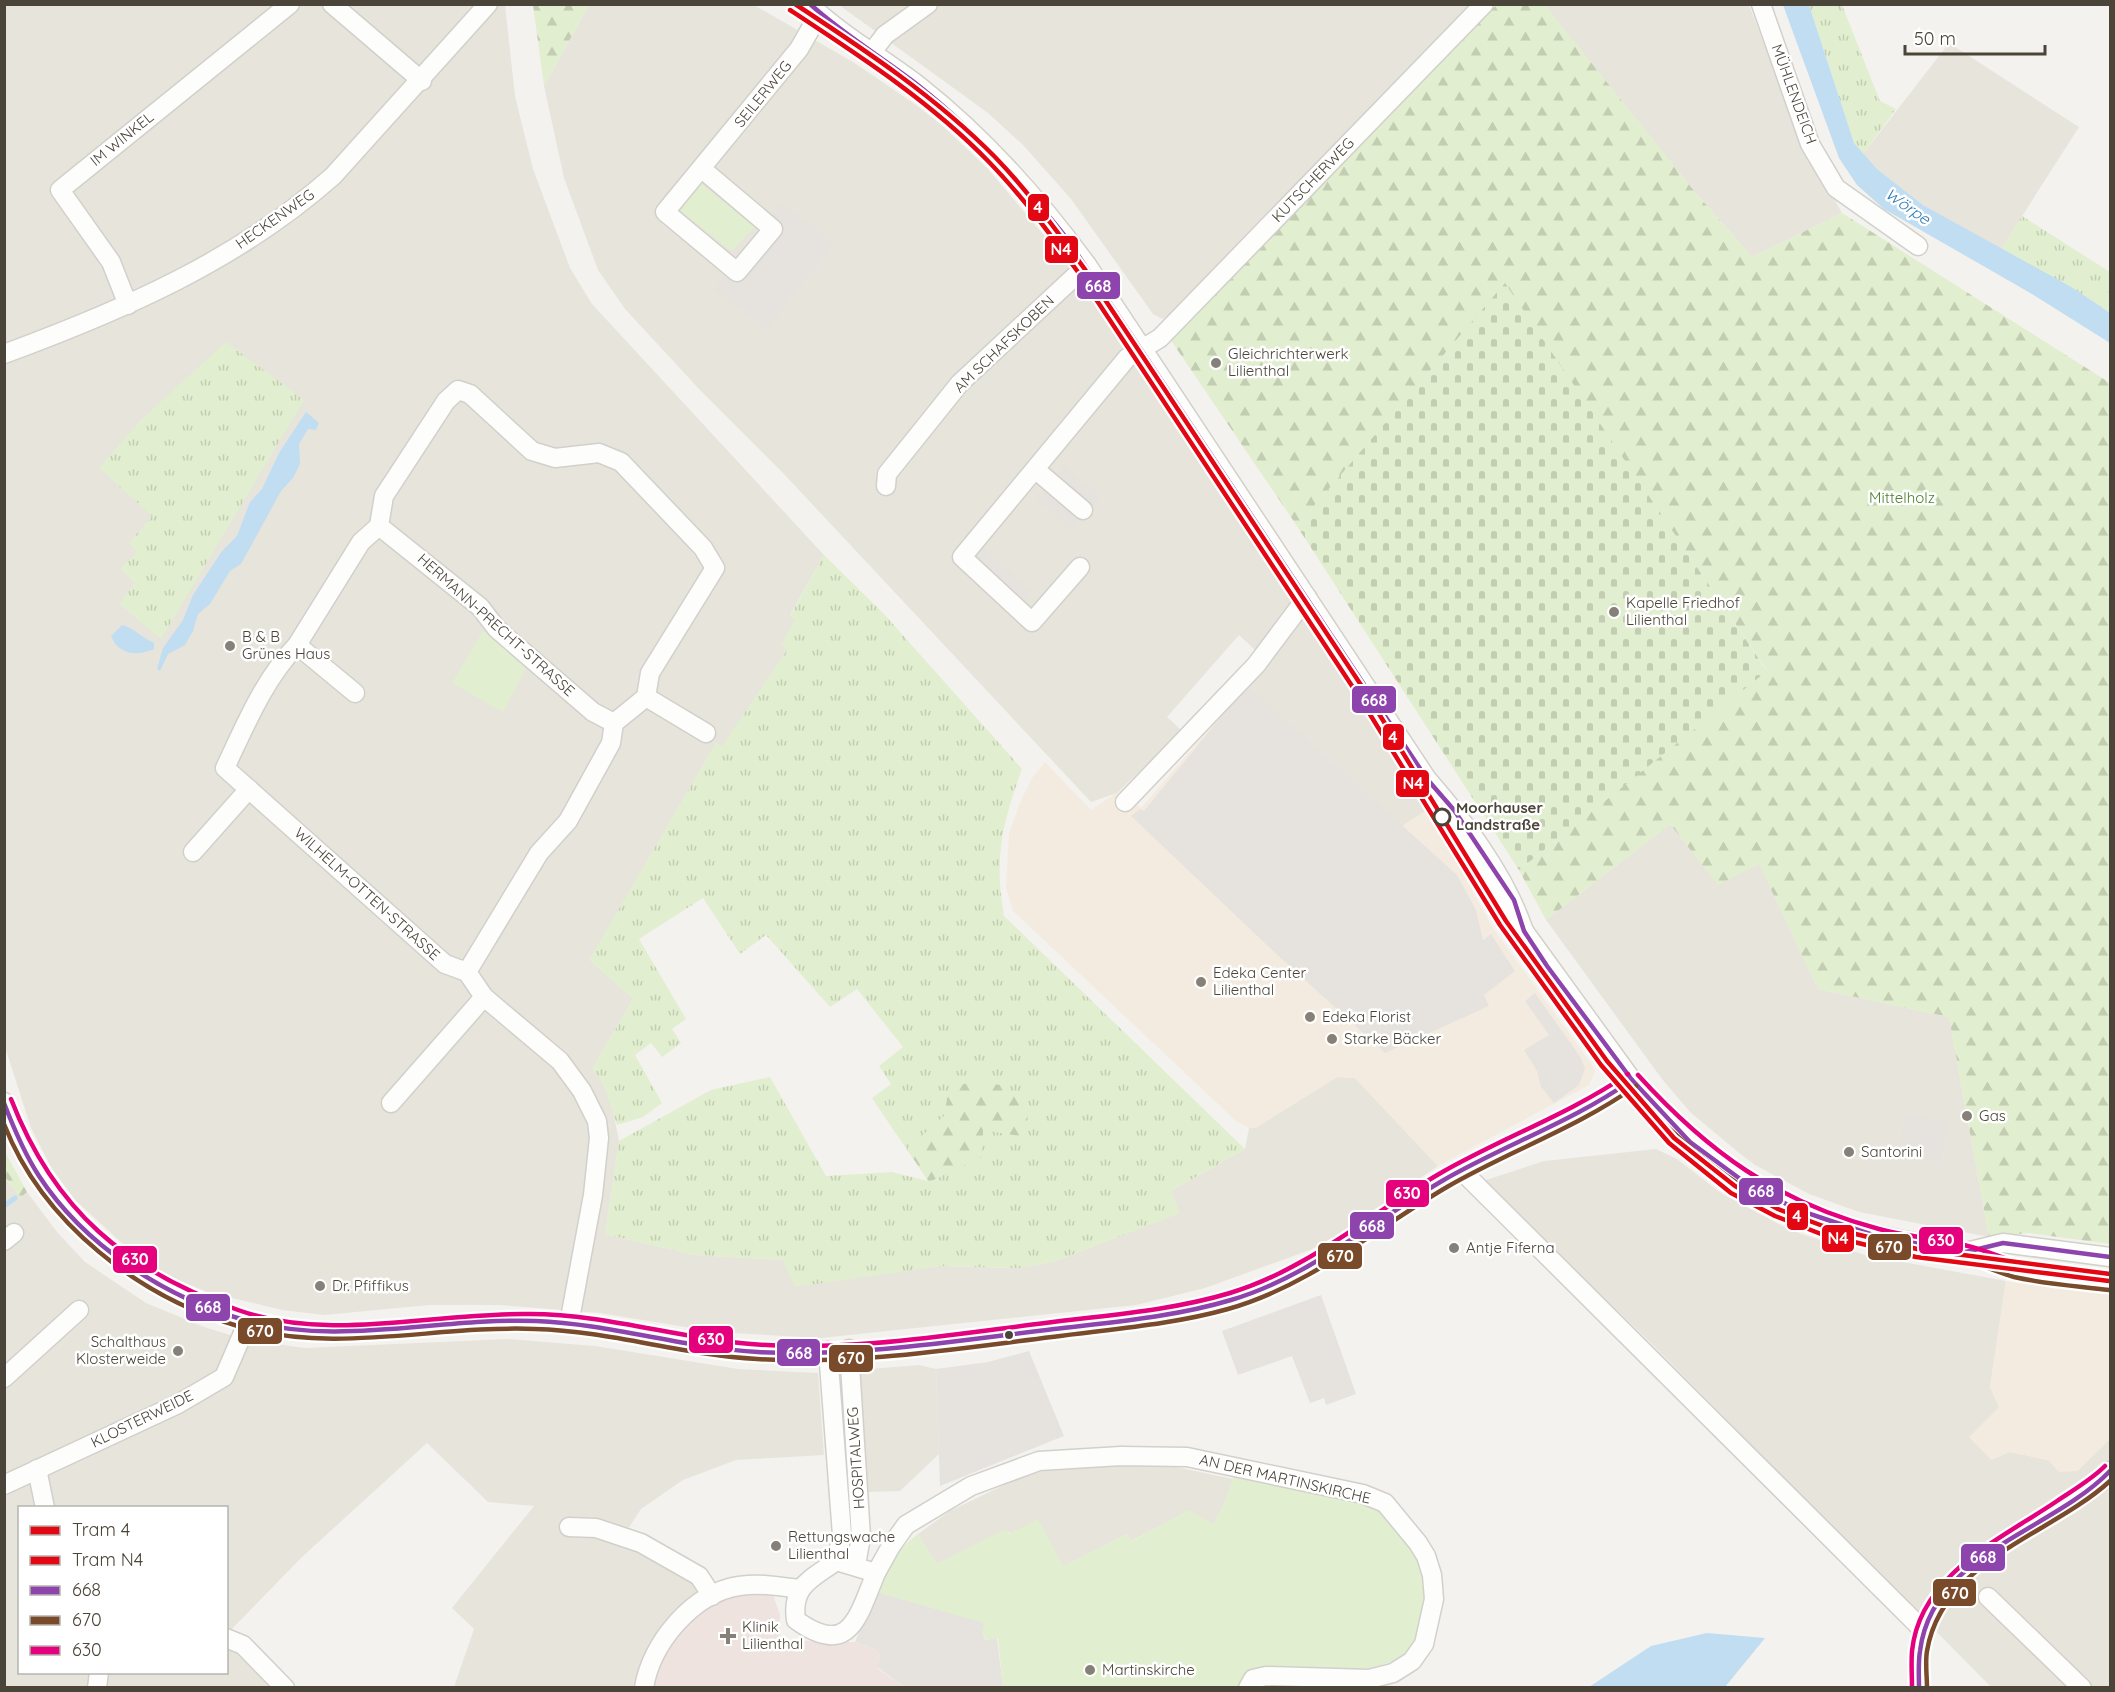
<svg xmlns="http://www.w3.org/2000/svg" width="2115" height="1692" font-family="Quicksand,sans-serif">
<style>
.residential{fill:#e7e4dc}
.commercial{fill:#f3ebdf}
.medical{fill:#eee3df}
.grass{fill:url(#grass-tufts)}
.forest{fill:url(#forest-firs)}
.cemetery{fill:url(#cemetery-stones)}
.green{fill:#e1eecf}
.parking{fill:#e6e3df}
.water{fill:#c0ddf1}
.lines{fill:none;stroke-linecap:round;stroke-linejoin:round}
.stream{stroke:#c0ddf1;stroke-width:5}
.minor-casing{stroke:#d2d0cb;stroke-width:21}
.minor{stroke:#fdfdfc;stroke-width:18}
.bus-1-casing{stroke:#fff;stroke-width:9}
.bus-2-casing{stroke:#fff;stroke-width:9}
.bus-3-casing{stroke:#fff;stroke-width:9}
.bus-1{stroke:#8e44ad;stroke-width:4.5}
.bus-2{stroke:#7a4b2a;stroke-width:4.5}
.bus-3{stroke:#e5007d;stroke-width:4.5}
.tram-1-casing{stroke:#fff;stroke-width:9}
.tram-2-casing{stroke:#fff;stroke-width:9}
.tram-1{stroke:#e30613;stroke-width:4.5}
.tram-2{stroke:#e30613;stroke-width:4.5}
.poi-dot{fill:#868178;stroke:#fff;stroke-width:2}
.stop-dot{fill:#fff;stroke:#4b4439;stroke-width:3}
.bus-dot{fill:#4b4439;stroke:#fff;stroke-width:2}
.labels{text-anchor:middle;stroke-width:5;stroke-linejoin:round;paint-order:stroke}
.street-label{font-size:15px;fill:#4b4439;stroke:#fff}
.poi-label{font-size:15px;fill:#4b4439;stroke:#fff;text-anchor:start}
.park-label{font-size:15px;fill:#4a7f2a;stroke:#fff}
.stop-label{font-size:15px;font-weight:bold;fill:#4b4439;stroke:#fff;text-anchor:start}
.water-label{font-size:16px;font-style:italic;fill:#2e7ab2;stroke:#fff}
.line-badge{stroke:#fff;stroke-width:2}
.badge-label{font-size:16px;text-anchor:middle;font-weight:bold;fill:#fff}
</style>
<defs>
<pattern id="grass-tufts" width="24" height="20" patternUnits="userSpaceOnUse" patternTransform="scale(1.5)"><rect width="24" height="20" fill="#e1eecf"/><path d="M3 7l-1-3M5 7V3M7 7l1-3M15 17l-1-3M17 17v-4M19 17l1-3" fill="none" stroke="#c3cdb2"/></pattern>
<pattern id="forest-firs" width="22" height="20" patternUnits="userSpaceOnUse" patternTransform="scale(1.5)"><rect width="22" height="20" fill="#e1eecf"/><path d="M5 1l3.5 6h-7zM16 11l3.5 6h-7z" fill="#c3cdb2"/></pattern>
<pattern id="cemetery-stones" width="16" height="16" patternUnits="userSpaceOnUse" patternTransform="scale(1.5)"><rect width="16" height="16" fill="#e1eecf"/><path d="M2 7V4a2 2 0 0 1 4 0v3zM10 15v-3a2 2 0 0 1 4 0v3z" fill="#c3cdb2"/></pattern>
</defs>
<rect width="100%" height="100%" fill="#f4f2ee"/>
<g class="residential">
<path d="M4 5H505L515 96 533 169 570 268 592 304 824 555 790 615 796 620 788 649 722 747 716 743 627 896 633 999 593 1068 604 1085 612 1106 619 1141 605 1234 695 1255 783 1260 892 1272 941 1266 1019 1268 1056 1261 1179 1213 1171 1191 1245 1149 1249 1128 1256 1127 1337 1077 1355 1078 1438 1166 1336 1236 1310 1250 1205 1288 1136 1305 821 1338 716 1332 600 1313 500 1305H430L324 1315 282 1310 207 1292 176 1279 136 1256 75 1200 51 1167 31 1128 5 1047Z"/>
<path d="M589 5H754L853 62 916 105 945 128 988 169 1097 298 1427 810 1401 828 1258 696 1247 685 1267 661 1239 635 1167 717 1182 731 1117 793 1091 802 783 473 699 389 625 309 598 270 564 178 544 86Z"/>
<path d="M839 5H1471L1172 315 1162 319 1153 314 1071 199 1023 145 988 113Z"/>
<path d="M1544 5H1749L1781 87 1823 179 1842 213 1752 257 1695 192Z"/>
<path d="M1949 43 2079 127 2001 249 1923 205 1877 169 1863 154Z"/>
<path d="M1670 824 1718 884 1759 863 1818 989 1949 1017 1989 1237 1859 1212 1809 1194 1755 1165 1739 1153 1690 1112 1662 1079 1546 920Z"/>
<path d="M1656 1149 1677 1159 1721 1193 1790 1230 1865 1255 2006 1281 1990 1387 1999 1407 2002 1454 2010 1452 2048 1460 2077 1471 2110 1439V1687H1991L1650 1342 1483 1181 1544 1161Z"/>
<path d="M4 1177 20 1197 27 1192 57 1232 85 1262 146 1303 204 1327 247 1340 305 1348 508 1339 595 1346 738 1369 818 1373 824 1455 736 1460 683 1480 641 1509 628 1529 685 1574 700 1594 679 1606 664 1622 644 1657 638 1687H454L474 1629 452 1608 534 1506 488 1502 427 1443 302 1557 227 1634 226 1508H20V1672H226L227 1649 233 1650 249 1659 273 1687H5Z"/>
<path d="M919 1365 936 1369 939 1454 900 1491 867 1492 858 1370Z"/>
<path d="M1157 1463 1233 1479 1225 1502 1213 1525 1189 1511 1131 1541 1127 1534 1063 1567 1005 1530 937 1564 918 1534 950 1511 1029 1473 1064 1468Z"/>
</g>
<g class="commercial">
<path d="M1247 685 1400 827 1427 810 1493 928 1592 1065 1595 1071 1589 1085 1438 1166 1355 1078 1337 1077 1256 1128H1249L1236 1121 1013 911 1006 888 1009 834 1019 805 1032 778 1045 762 1091 810 1121 790 1141 808Z"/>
<path d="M2006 1281 2110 1295V1439L2077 1471 2059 1472 2048 1460 2010 1452 1991 1460 1969 1437 1999 1407 1990 1387Z"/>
</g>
<path class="medical" d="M757 1590 773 1595 780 1615 779 1640 855 1642 875 1649 881 1655 877 1668 905 1687 652 1688 663 1655 680 1631 706 1608 727 1596Z"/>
<g class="grass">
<path d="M1809 5H1842L1880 101 1896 109 1863 154 1854 143Z"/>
<path d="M2022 216 2110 272V313L2001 249Z"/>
<path d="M226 342 304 400 161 639 119 604 135 583 120 569 137 552 129 543 152 516 99 468 142 419Z"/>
<path d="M824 555 884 614 1022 769C1002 825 994 856 1004 916L1245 1149 1171 1191 1180 1213 1056 1261 1019 1268 941 1266 795 1287 783 1260 695 1255 605 1234 619 1141 711 1090 770 1077 826 1176 892 1172 928 1181 872 1098 891 1084 879 1066 903 1047 857 989 830 1007 766 935 740 954 703 898 639 939 686 1019 672 1029 681 1043 662 1057 651 1043 635 1055 662 1103 643 1117 617 1125 604 1085 593 1068 633 999 589 960 716 743 722 746 788 649 781 645 795 620 790 616Z"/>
</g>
<g class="forest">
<path d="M1544 4 1695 192 1752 257 1842 213 2110 383V1244L2029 1233 1989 1237 1949 1017 1818 989 1759 864 1718 885 1670 824 1546 920 1519 870 1767 670 1504 285 1297 526 1170 339 1492 9 1497 5Z"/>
<path d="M533 5H589L544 86Z"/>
<path d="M968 1083 1005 1085 1028 1112 1026 1137 983 1130 982 1157 929 1182 907 1149 944 1116 949 1088Z"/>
<path d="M4 1150 27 1192 20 1198 5 1177Z"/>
</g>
<path class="cemetery" d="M1505 283 1767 671 1519 870 1297 526Z"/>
<g class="green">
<path d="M699 182 755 227 731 251 677 208Z"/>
<path d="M483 631 528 664 503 712 452 683Z"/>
<path d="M1235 1471 1372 1504C1403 1527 1424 1555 1426 1594 1428 1617 1426 1631 1410 1648 1366 1692 1296 1649 1245 1676L1247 1687 1003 1688 998 1638 987 1640 982 1634 876 1592C886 1567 896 1551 918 1534L937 1564 1005 1529 1009 1534 1038 1519 1063 1566 1127 1534 1132 1541 1189 1510 1213 1524 1225 1502Z"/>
</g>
<g class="parking">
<path d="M781 202 834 243 767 330 714 289Z"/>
<path d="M1064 466 1100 497 1072 529 1037 499Z"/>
<path d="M984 549 1033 592 1023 603 974 560Z"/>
<path d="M1247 685 1457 875 1476 910 1483 940 1491 934 1515 971 1484 995 1489 1006 1385 1053 1272 950 1131 816 1140 809 1144 811Z"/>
<path d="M1535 993 1581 1058 1585 1069 1579 1085 1554 1103 1541 1087 1537 1071 1524 1050 1549 1035 1525 1001Z"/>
<path d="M1905 1114 1949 1122 1941 1162 1898 1155Z"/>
<path d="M1321 1295 1356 1394 1326 1405 1324 1398 1310 1403 1292 1356 1238 1375 1222 1331Z"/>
<path d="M1029 1351 1064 1436 940 1486 936 1369 988 1362Z"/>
<path d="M876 1592 984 1623 982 1634 986 1640 997 1638 1003 1687H905L877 1667 881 1655 875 1649 855 1642Z"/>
</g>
<g class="water">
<path d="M1783 5H1809L1854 143 1877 169 1923 205 2073 288 2110 313V343L2032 294 1884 209 1857 185 1839 158Z"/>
<path d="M306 412 319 423 316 430 308 429 299 444 300 464 293 478 281 491 241 564 230 571 210 604 198 614 193 631 185 645 168 654 160 671 157 669 163 648 183 620 193 595 222 551 237 536 250 502 262 489 279 453Z"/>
<path d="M122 625C133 627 142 638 154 643V649C136 657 118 654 111 636Z"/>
<path d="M1707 1633 1765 1638 1725 1687H1589L1651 1646Z"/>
</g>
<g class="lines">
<path class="stream" d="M4 1206 15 1198"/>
<g class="minor-casing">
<g id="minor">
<path d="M332 4 422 81"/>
<path d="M809 4C842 36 883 58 919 86 985 138 1038 198 1087 265L1427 779C1466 824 1505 875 1524 931"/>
<path d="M1761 4 1810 144 1836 188 1918 246"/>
<path d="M872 52 885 35 928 4"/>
<path d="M702 169 773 229 737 272 665 212 799 49 819 14"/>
<path d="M128 305 111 262 60 190 290 4"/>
<path d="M4 354C123 310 237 261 333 176L488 4"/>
<path d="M1036 470 1083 510"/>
<path d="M886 486 887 474 960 383 1087 265"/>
<path d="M379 526 480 607 497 629 593 712 614 723"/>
<path d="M1080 567 1032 622 962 557 1127 358 1160 338 1484 4"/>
<path d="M297 645 355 693"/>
<path d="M646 697 706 733"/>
<path d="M1125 802 1256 665 1307 597"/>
<path d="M1438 804 1499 910 1524 931 1632 1080 1690 1142 1727 1170 1747 1184 1798 1210 1855 1231 1966 1252 2007 1268 2110 1283"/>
<path d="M193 852 249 789"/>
<path d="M467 972 539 853 568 821 611 743 614 723 646 697 650 673 715 568 703 548 621 462 599 453 555 458 532 451 470 394 458 390 446 401 384 496 379 526 361 542 297 645C264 679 245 726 225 768L445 964 467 972 484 997 560 1061 582 1091 597 1121 599 1138 593 1195 569 1324"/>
<path d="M4 1102C37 1213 135 1284 240 1319 328 1348 443 1318 535 1321 610 1324 683 1348 758 1352 850 1357 962 1341 1054 1329 1119 1321 1185 1316 1248 1295 1263 1291 1276 1282 1289 1276 1343 1249 1390 1212 1442 1181 1504 1145 1574 1124 1632 1080"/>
<path d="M391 1103 484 997"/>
<path d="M1461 1170 1925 1632"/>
<path d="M4 1241 14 1233"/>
<path d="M1966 1252 2003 1243 2110 1257"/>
<path d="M849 1349 861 1537 856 1565"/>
<path d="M828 1351 842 1535 836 1561C812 1579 791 1585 796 1620 850 1659 858 1616 876 1573L836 1561"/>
<path d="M4 1378 79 1310"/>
<path d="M37 1469 45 1508"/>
<path d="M4 1485 178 1404 224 1377 243 1333 244 1321"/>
<path d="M569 1527 596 1528 641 1543 699 1576 712 1596"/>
<path d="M876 1573 891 1546 906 1525 971 1486 1039 1461 1121 1456 1187 1457 1363 1494 1385 1503 1418 1543 1426 1556 1432 1575 1434 1599 1424 1644 1412 1661 1393 1673 1369 1679 1266 1676 1253 1679 1248 1688"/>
<path d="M1988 1597 2082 1688"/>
<path d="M226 1638 243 1645 285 1688"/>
<path d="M97 1688 99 1672"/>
<path d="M644 1688C651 1643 693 1593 739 1586 760 1583 778 1586 799 1589"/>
<path d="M1919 1688C1909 1577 2001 1551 2074 1499 2087 1490 2100 1482 2110 1471"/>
</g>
</g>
<use href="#minor" class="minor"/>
<g class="bus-1-casing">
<g id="bus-1">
<path d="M810 4C844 35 883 58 919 86 976 131 1024 184 1068 240L1427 779 1454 810 1514 900 1524 931 1547 966 1632 1080 1690 1142 1747 1184 1798 1210 1879 1237 1966 1252 2003 1243 2110 1257"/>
<path d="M4 1103C14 1129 24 1153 39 1176 84 1245 163 1296 241 1319 337 1348 438 1317 536 1321 611 1324 684 1348 758 1352 857 1357 956 1341 1054 1329 1113 1322 1174 1317 1231 1300 1309 1277 1372 1222 1442 1181 1504 1145 1572 1122 1632 1080"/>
<path d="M1919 1688C1919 1676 1918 1663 1920 1651 1932 1553 2051 1532 2110 1471"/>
</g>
</g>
<g class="bus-2-casing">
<g id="bus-2">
<path d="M1626 1085C1699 1164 1771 1218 1877 1244 1905 1252 1934 1253 1962 1259 1980 1264 1996 1272 2014 1277 2045 1284 2077 1286 2109 1290"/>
<path d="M4 1124C43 1224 140 1298 241 1327 338 1354 437 1325 535 1329 610 1331 682 1355 757 1359 856 1365 954 1349 1052 1337 1111 1329 1171 1325 1228 1309 1310 1286 1375 1229 1447 1187 1509 1151 1577 1128 1636 1086"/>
<path d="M1927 1688C1927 1676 1925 1662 1927 1651 1942 1560 2051 1535 2110 1481"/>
</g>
</g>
<g class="bus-3-casing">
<g id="bus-3">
<path d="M1638 1075C1708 1152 1777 1202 1879 1229 1907 1237 1936 1238 1964 1245 1983 1249 2001 1258 2020 1263 2050 1269 2080 1271 2110 1275"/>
<path d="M11 1099C54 1210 126 1271 238 1310 331 1343 435 1312 530 1314 605 1314 677 1338 751 1344 849 1352 948 1335 1045 1323 1107 1315 1170 1311 1230 1293 1307 1270 1370 1214 1439 1174 1501 1138 1568 1115 1628 1074"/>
<path d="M1912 1688C1912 1675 1911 1663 1912 1651 1920 1574 2001 1539 2057 1501 2073 1490 2091 1480 2105 1466"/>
</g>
</g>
<use href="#bus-1" class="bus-1"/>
<use href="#bus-2" class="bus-2"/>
<use href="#bus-3" class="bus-3"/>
<g class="tram-1-casing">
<path id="tram-1" d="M795 4C865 50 936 97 995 157 1028 191 1056 230 1084 268L1365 691 1506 921 1607 1061 1674 1138 1735 1186 1778 1209 1823 1226 1917 1249 2110 1274"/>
</g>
<g class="tram-2-casing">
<path id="tram-2" d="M790 10C860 56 931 102 989 162 1022 196 1050 234 1078 272L1358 695 1500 925 1601 1065 1669 1143 1731 1193 1775 1216 1821 1234 1916 1257 2109 1281"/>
</g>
<use href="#tram-1" class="tram-1"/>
<use href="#tram-2" class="tram-2"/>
</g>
<g class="poi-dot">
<circle cx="1216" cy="363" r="6"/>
<circle cx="1614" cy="612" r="6"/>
<circle cx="230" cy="646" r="6"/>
<circle cx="1201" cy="982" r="6"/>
<circle cx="1310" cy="1017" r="6"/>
<circle cx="1332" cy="1039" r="6"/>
<circle cx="1967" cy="1116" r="6"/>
<circle cx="1849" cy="1152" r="6"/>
<circle cx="1454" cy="1248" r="6"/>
<circle cx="320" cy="1286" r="6"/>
<circle cx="178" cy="1351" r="6"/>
<circle cx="776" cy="1546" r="6"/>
<path d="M725 1627h6v6h6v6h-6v6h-6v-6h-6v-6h6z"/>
<circle cx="1090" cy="1670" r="6"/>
</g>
<circle class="stop-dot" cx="1442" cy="817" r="8"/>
<circle class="bus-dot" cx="1009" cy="1335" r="5"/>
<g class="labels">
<g class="street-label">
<text transform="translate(763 94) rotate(-51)" y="5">SEILERWEG</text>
<text transform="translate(1794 94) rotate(70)" y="5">MÜHLENDEICH</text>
<text transform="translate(122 139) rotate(-39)" y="5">IM WINKEL</text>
<text transform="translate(1313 180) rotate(-46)" y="5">KUTSCHERWEG</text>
<text transform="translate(275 219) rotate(-35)" y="5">HECKENWEG</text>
<text transform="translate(1004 344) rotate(-44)" y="5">AM SCHAFSKOBEN</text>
<text transform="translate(496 625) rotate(42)" y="5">HERMANN-PRECHT-STRASSE</text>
<text transform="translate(367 894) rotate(42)" y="5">WILHELM-OTTEN-STRASSE</text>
<text transform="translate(142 1419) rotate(-26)" y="5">KLOSTERWEIDE</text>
<text transform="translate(856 1458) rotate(-94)" y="5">HOSPITALWEG</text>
<text transform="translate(1285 1479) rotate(13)" y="5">AN DER MARTINSKIRCHE</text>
</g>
<g class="poi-label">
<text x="1228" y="359">Gleichrichterwerk<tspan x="1228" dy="17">Lilienthal</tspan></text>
<text x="1626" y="608">Kapelle Friedhof<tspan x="1626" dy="17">Lilienthal</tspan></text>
<text x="242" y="642">B &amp; B<tspan x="242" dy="17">Grünes Haus</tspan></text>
<text x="1213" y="978">Edeka Center<tspan x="1213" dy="17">Lilienthal</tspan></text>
<text x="1322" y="1022">Edeka Florist</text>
<text x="1344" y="1044">Starke Bäcker</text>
<text x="1979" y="1121">Gas</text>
<text x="1861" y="1157">Santorini</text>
<text x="1466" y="1253">Antje Fiferna</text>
<text x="332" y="1291">Dr. Pfiffikus</text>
<text x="166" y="1347" text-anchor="end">Schalthaus<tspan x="166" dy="17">Klosterweide</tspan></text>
<text x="788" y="1542">Rettungswache<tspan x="788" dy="17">Lilienthal</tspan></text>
<text x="742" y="1632">Klinik<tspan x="742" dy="17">Lilienthal</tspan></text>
<text x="1102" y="1675">Martinskirche</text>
</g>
<g class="park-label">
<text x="1902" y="503">Mittelholz</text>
</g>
<g class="stop-label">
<text x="1456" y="813">Moorhauser<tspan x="1456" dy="17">Landstraße</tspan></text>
</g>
<g class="water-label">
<text transform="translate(1908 206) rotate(35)" y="6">Wörpe</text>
</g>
</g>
<g class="line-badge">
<rect x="1027" y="193" width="23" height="29" rx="6" fill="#e30613"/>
<rect x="1044" y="235" width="35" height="29" rx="6" fill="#e30613"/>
<rect x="1076" y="271" width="45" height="29" rx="6" fill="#8e44ad"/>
<rect x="1351" y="685" width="46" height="29" rx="6" fill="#8e44ad"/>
<rect x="1382" y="723" width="23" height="28" rx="6" fill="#e30613"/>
<rect x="1395" y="769" width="35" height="29" rx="6" fill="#e30613"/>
<rect x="1738" y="1177" width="46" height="29" rx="6" fill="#8e44ad"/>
<rect x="1385" y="1179" width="45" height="29" rx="6" fill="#e5007d"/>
<rect x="1786" y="1202" width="23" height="29" rx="6" fill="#e30613"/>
<rect x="1349" y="1211" width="46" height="29" rx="6" fill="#8e44ad"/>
<rect x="1821" y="1224" width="34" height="29" rx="6" fill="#e30613"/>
<rect x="1918" y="1226" width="46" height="29" rx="6" fill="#e5007d"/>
<rect x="1867" y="1233" width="45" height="28" rx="6" fill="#7a4b2a"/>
<rect x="1317" y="1242" width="46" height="28" rx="6" fill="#7a4b2a"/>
<rect x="112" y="1245" width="46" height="29" rx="6" fill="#e5007d"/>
<rect x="185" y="1293" width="46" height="29" rx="6" fill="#8e44ad"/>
<rect x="237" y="1317" width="46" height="28" rx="6" fill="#7a4b2a"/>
<rect x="688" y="1325" width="46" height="29" rx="6" fill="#e5007d"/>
<rect x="776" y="1338" width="45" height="29" rx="6" fill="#8e44ad"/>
<rect x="828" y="1344" width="46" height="29" rx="6" fill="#7a4b2a"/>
<rect x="1960" y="1543" width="46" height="29" rx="6" fill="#8e44ad"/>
<rect x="1932" y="1578" width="45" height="29" rx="6" fill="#7a4b2a"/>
</g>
<g class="badge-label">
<text x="1038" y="213">4</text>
<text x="1061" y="255">N4</text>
<text x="1098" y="292">668</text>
<text x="1374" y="706">668</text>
<text x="1393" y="743">4</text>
<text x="1413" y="789">N4</text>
<text x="1761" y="1197">668</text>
<text x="1407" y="1199">630</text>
<text x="1797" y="1222">4</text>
<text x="1372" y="1232">668</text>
<text x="1838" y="1244">N4</text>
<text x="1941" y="1246">630</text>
<text x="1889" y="1253">670</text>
<text x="1340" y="1262">670</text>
<text x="135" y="1265">630</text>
<text x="208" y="1313">668</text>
<text x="260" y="1337">670</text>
<text x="711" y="1345">630</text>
<text x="799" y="1359">668</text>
<text x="851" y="1364">670</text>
<text x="1983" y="1563">668</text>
<text x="1955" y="1599">670</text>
</g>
<rect width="2115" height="1692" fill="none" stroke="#4b4439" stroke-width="12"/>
<rect x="18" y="1506" width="210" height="168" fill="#ffffff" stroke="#b7b4b0" stroke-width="1.5"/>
<rect x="30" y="1526" width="30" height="9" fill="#e30613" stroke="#b7b4b0" stroke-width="1.5"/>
<text x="72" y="1536" font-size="18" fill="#4b4439">Tram 4</text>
<rect x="30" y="1556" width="30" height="9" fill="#e30613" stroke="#b7b4b0" stroke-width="1.5"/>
<text x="72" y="1566" font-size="18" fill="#4b4439">Tram N4</text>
<rect x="30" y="1586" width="30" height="9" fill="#8e44ad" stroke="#b7b4b0" stroke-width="1.5"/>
<text x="72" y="1596" font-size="18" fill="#4b4439">668</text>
<rect x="30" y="1616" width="30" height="9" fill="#7a4b2a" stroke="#b7b4b0" stroke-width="1.5"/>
<text x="72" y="1626" font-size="18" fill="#4b4439">670</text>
<rect x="30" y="1646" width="30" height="9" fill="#e5007d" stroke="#b7b4b0" stroke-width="1.5"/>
<text x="72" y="1656" font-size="18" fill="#4b4439">630</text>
<path d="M1905 45v9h140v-9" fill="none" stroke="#4b4439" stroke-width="3"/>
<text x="1914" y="45" font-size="18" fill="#4b4439" stroke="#ffffff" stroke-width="4.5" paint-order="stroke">50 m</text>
</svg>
